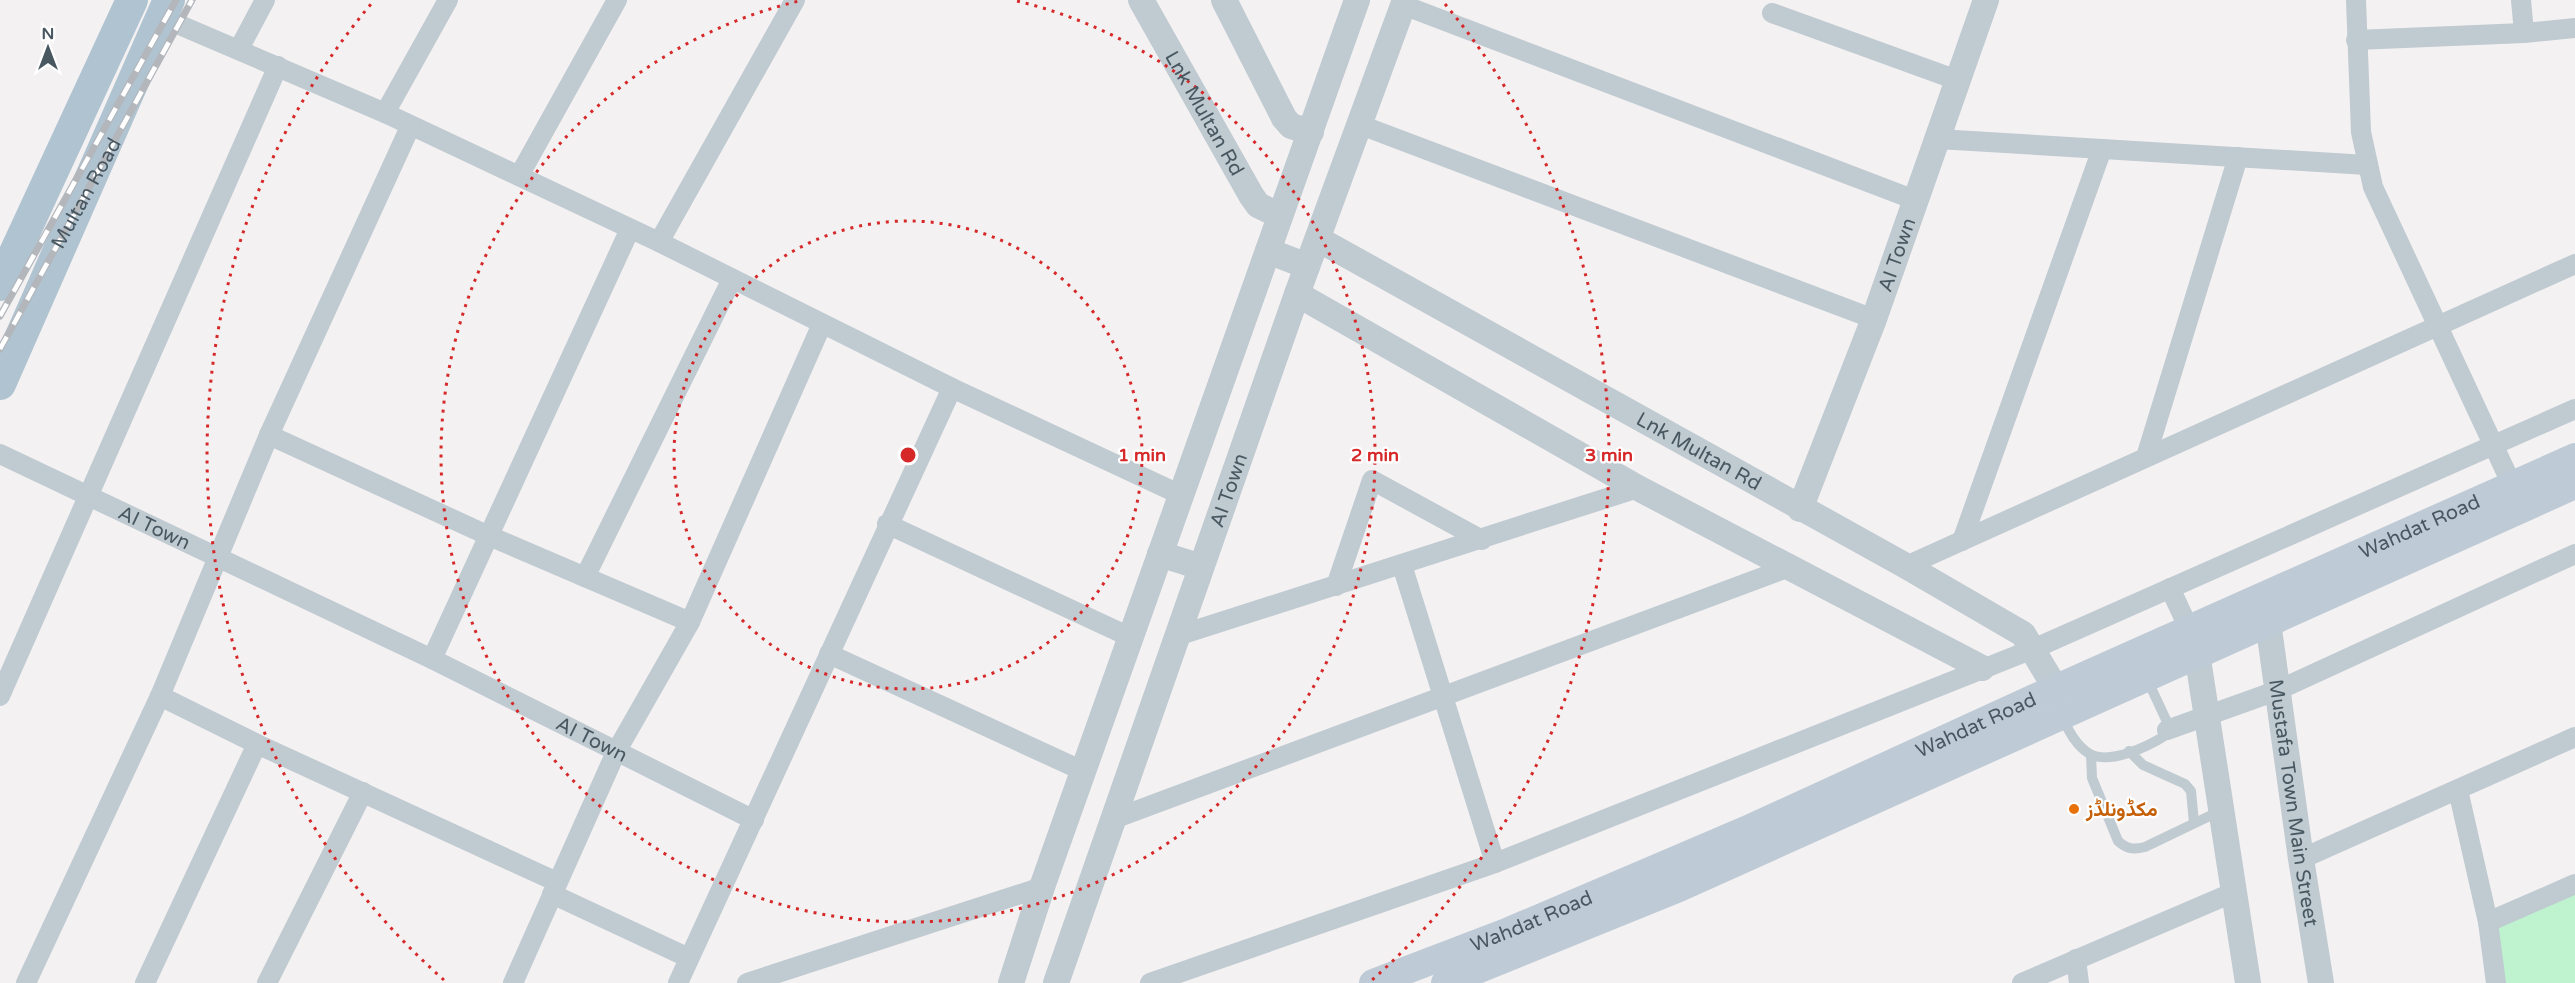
<svg xmlns="http://www.w3.org/2000/svg" width="2575" height="983" font-family="'Varela Round',Vazirmatn,sans-serif">
<style>
.green{fill:#bff2cf}
.lines{fill:none;stroke-linecap:round;stroke-linejoin:round}
.service{stroke:#bfcad1;stroke-width:10}
.minor{stroke:#bfcad1;stroke-width:20}
.tertiary{stroke:#bfcad1;stroke-width:26}
.secondary{stroke:#becbd6;stroke-width:28}
.primary{stroke:#b0c3d1;stroke-width:32}
.rail-casing{stroke:#b3b7bc;stroke-width:7}
.rail{stroke:#fff;stroke-width:4.5;stroke-dasharray:14;stroke-linecap:butt}
.ring{fill:none;stroke:#d62828;stroke-width:3;stroke-dasharray:3 6}
.food-dot{fill:#e8710a;stroke:#fff;stroke-width:2}
.labels{text-anchor:middle;stroke-width:4.5;stroke-linejoin:round;paint-order:stroke}
.street-label{font-size:20px;fill:#485760;stroke:#fff}
.food-label{font-size:20px;font-weight:bold;fill:#c56008;stroke:#fff;text-anchor:start}
.centre{fill:#d62828;stroke:#fff;stroke-width:3}
.ring-label{font-size:18px;text-anchor:middle;font-weight:bold;fill:#d62828;stroke:#fff;stroke-width:4.5;stroke-linejoin:round;paint-order:stroke}
</style>
<rect width="100%" height="100%" fill="#f4f1f2"/>
<path class="green" d="M2575 891V983H2505L2496 925Z"/>
<g class="lines">
<g class="service">
<path d="M2062 717C2069 731 2076 746 2090 754 2110 765 2149 746 2166 735L2168 724 2147 679"/>
<path d="M2129 751 2143 765 2185 784 2191 791 2194 823"/>
<path d="M2091 755 2092 778 2118 841C2127 849 2133 850 2145 847L2220 811"/>
</g>
<g class="minor">
<path d="M2356 0 2361 132 2373 187 2512 485"/>
<path d="M2521 0 2524 33"/>
<path d="M1403 5 1915 200"/>
<path d="M1772 13 1957 80"/>
<path d="M161 17 385 113 659 242 952 388 1181 495"/>
<path d="M2356 40 2524 33 2575 28"/>
<path d="M239 49 265 0"/>
<path d="M385 113 448 0"/>
<path d="M1358 124 1874 319"/>
<path d="M1938 139 2367 165"/>
<path d="M519 176 617 0"/>
<path d="M659 242 795 0"/>
<path d="M269 435 487 535 690 622"/>
<path id="s1" d="M0 454 432 659 754 820"/>
<path d="M2146 457 2238 157"/>
<path d="M887 524 1130 637"/>
<path d="M1962 541 2102 149"/>
<path d="M1402 565 1495 863"/>
<path d="M1906 566 2575 264"/>
<path d="M585 577 732 279"/>
<path d="M1336 586 1372 480 1482 540"/>
<path d="M2170 588 2190 631"/>
<path d="M1177 636 1638 488"/>
<path d="M829 654 1083 771"/>
<path d="M432 659 630 229"/>
<path d="M0 696 278 66"/>
<path d="M160 696 257 744 557 882"/>
<path d="M2167 730 2276 691 2575 554"/>
<path d="M2458 790 2488 922 2496 983"/>
<path d="M1114 819 1787 568"/>
<path d="M2301 859 2575 737"/>
<path d="M552 894 689 958"/>
<path d="M2488 922 2575 884"/>
<path d="M2076 959 2079 983"/>
<path d="M26 983 160 696 269 435 410 127"/>
<path d="M145 983 257 744"/>
<path d="M267 983 363 792"/>
<path d="M513 983 616 752 690 622 822 324"/>
<path d="M678 983 952 388"/>
<path d="M747 983 1042 887"/>
<path d="M1150 983 1495 863 2033 649 2575 409"/>
<path d="M2022 983 2232 893"/>
</g>
<g class="tertiary">
<path id="s2" d="M1141 0 1251 195 1258 205 1280 216"/>
<path d="M1224 0 1284 118 1291 126 1311 132"/>
<path id="s3" d="M1318 239 1906 566 2023 634 2056 689"/>
<path d="M1268 251 1307 266"/>
<path d="M1297 294 1638 488 1982 668"/>
<path id="s4" d="M1800 509 1874 319 1986 0"/>
<path d="M1160 554 1201 567"/>
<path id="s5" d="M2261 605 2268 622 2301 859 2321 983"/>
<path d="M2192 637 2197 653 2248 983"/>
<path d="M1011 983 1042 887 1357 0"/>
<path id="s6" d="M1056 983 1297 294 1405 0"/>
</g>
<g class="secondary">
<path id="s7" d="M1373 983 1509 931 1746 830 2032 699 2575 457"/>
<path d="M1445 983 1679 888 2575 485"/>
</g>
<g class="primary">
<path d="M0 285 132 0"/>
<path d="M0 384 169 0"/>
</g>
<g class="rail-casing">
<g id="rail">
<path d="M0 316 176 0"/>
<path id="s8" d="M0 349 192 0"/>
</g>
</g>
<use href="#rail" class="rail"/>
</g>
<g class="ring">
<circle cx="908" cy="455" r="234"/>
<path d="M1017 1A467 467 0 1 1 799 1"/>
<path d="M444 980A701 701 0 0 1 371 4M1445 4A701 701 0 0 1 1372 980"/>
</g>
<circle class="food-dot" cx="2074" cy="809" r="6"/>
<g class="labels">
<g class="street-label">
<text dy="7" stroke="none"><textPath href="#s2" startOffset="130">Lnk Multan Rd</textPath></text>
<text dy="7" stroke="none"><textPath href="#s8" startOffset="178">Multan Road</textPath></text>
<text dy="7" stroke="none"><textPath href="#s4" startOffset="272">AI Town</textPath></text>
<text dy="7" stroke="none"><textPath href="#s3" startOffset="436">Lnk Multan Rd</textPath></text>
<text dy="7" stroke="none"><textPath href="#s6" startOffset="522">AI Town</textPath></text>
<text dy="7" stroke="none"><textPath href="#s1" startOffset="171">AI Town</textPath></text>
<text dy="7" stroke="none"><textPath href="#s7" startOffset="1142">Wahdat Road</textPath></text>
<text dy="7" stroke="none"><textPath href="#s7" startOffset="656">Wahdat Road</textPath></text>
<text dy="7" stroke="none"><textPath href="#s1" startOffset="657">AI Town</textPath></text>
<text dy="7" stroke="none"><textPath href="#s5" startOffset="201">Mustafa Town Main Street</textPath></text>
<text dy="7" stroke="none"><textPath href="#s7" startOffset="170">Wahdat Road</textPath></text>
</g>
<g class="food-label">
<text x="2086" y="816">مکڈونلڈز</text>
</g>
</g>
<circle cx="908" cy="455" r="9" class="centre"/>
<g class="ring-label">
<text x="1142" y="461">1 min</text>
<text x="1375" y="461">2 min</text>
<text x="1609" y="461">3 min</text>
</g>
<g transform="translate(48 48)" stroke="#ffffff" stroke-width="4.5" paint-order="stroke">
<path d="M0-4.5L10 22L0 15L-10 22Z" fill="#485760"/>
<text y="-9" font-size="16" font-weight="bold" text-anchor="middle" fill="#485760">N</text>
</g>
</svg>
